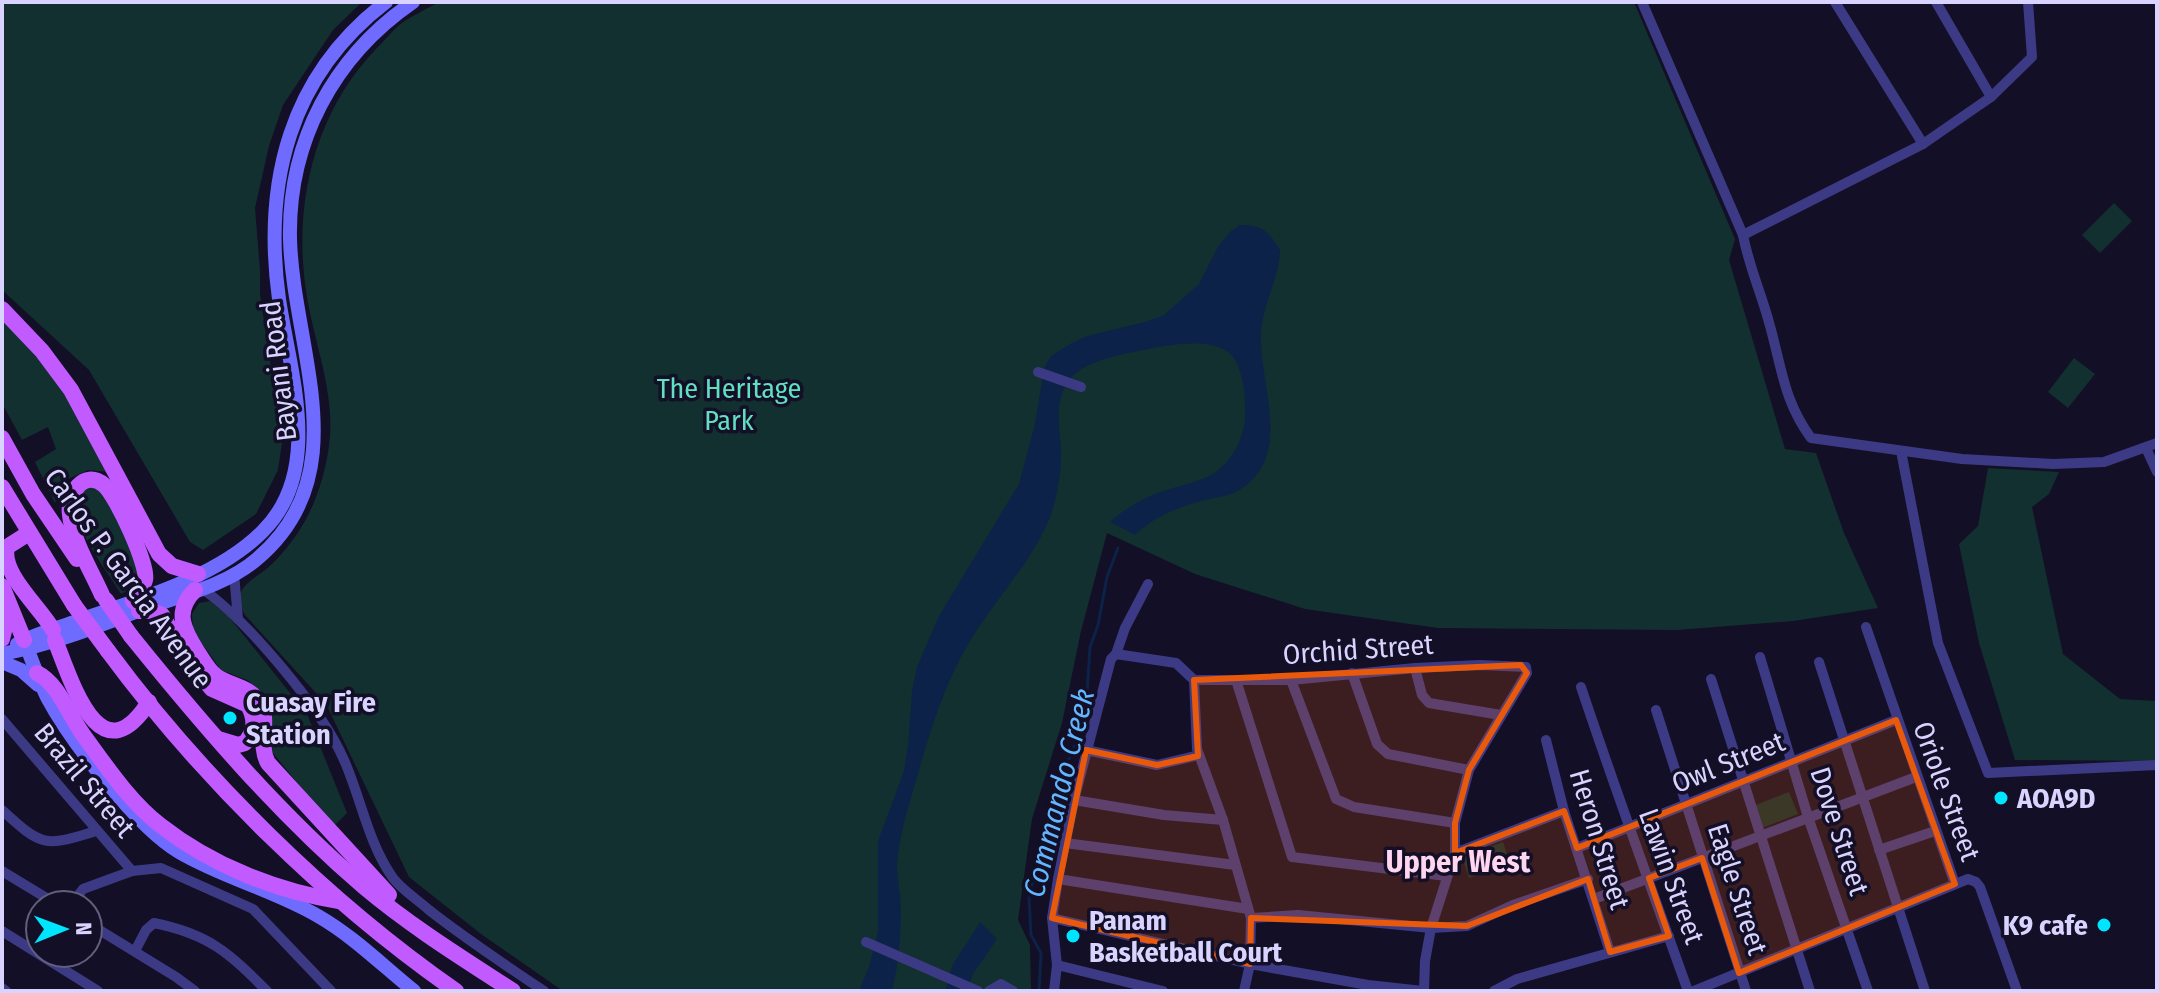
<svg xmlns="http://www.w3.org/2000/svg" width="2159" height="993" font-family="'Fira Sans Condensed',sans-serif">
<style>
.green{fill:#12302f}
.water{fill:#0c2248}
.lines{fill:none;stroke-linecap:round;stroke-linejoin:round}
.stream{stroke:#0c2248;stroke-width:3}
.street{stroke:#3d3a85;stroke-width:10}
.secondary{stroke:#6f6bff;stroke-width:14}
.primary{stroke:#c25bff;stroke-width:16}
.primary-bridge{stroke:#c25bff;stroke-width:16}
.marked{fill:#e8590c;fill-opacity:0.2;stroke:#e8590c;stroke-width:6;stroke-linejoin:round}
.poi-dot{fill:#00e5ff;stroke:#130f26;stroke-width:3}
.labels{text-anchor:middle;stroke-width:7;stroke-linejoin:round;paint-order:stroke}
.street-label{font-size:28px;fill:#d9d4ff;stroke:#130f26}
.park-label{font-size:28px;fill:#5fe0c0;stroke:#130f26}
.poi-label{font-size:28px;font-weight:bold;fill:#d9d4ff;stroke:#130f26;text-anchor:start}
.water-label{font-size:30px;font-style:italic;fill:#62b6ff;stroke:#130f26}
.neighbourhood-label{font-size:30px;font-weight:bold;fill:#ffd6f0;stroke:#130f26}
</style>
<rect width="100%" height="100%" fill="#130f26"/>
<g class="green">
<path d="M2 2H362L333 30 283 105 269 146 255 208 260 270V294L274 389 282 407V443L278 470 256 514 203 550 190 542 89 370 2 290Z"/>
<path d="M439 2H1634L1735 239 1729 260 1785 449 1816 453 1844 533 1878 608 1793 621 1677 630 1438 628 1305 609 1195 574 1107 533 1081 631 1062 723 1032 819 1018 920 1030 945 1031 991H563L481 934 409 877 326 704 245 615C241 607 237 601 241 592 246 581 263 573 272 564 306 530 322 493 329 446 336 395 315 346 307 297 292 208 313 114 376 49 385 41 392 30 402 23 413 15 427 9 439 2Z"/>
<path d="M2114 203 2132 221 2100 253 2082 235Z"/>
<path d="M2 318 56 377 110 472 88 470 66 480 55 503 35 462 56 449 48 427 22 440 2 403Z"/>
<path d="M2074 358 2095 374 2068 408 2048 392Z"/>
<path d="M1988 468 2059 472 2049 494 2032 507 2063 654 2120 699 2157 701V761L2015 760 1979 643 1959 544 1978 526Z"/>
<path d="M89 485 109 495 141 579 137 586 121 594C101 561 72 531 77 491Z"/>
<path d="M210 601 229 617 307 714 347 813 333 827 273 753 264 693 247 680 221 670 193 631 192 614 199 603Z"/>
<path d="M1789 792 1798 814 1757 830 1748 808Z"/>
<path d="M1503 842 1510 864 1469 878 1462 857Z"/>
</g>
<g class="water">
<path d="M1240 225C1262 224 1269 232 1280 250 1280 277 1262 305 1261 334 1259 385 1294 453 1241 489 1231 496 1217 497 1205 500 1178 507 1155 516 1135 535L1110 522C1122 511 1135 503 1150 496 1168 488 1189 485 1207 477 1230 467 1246 437 1245 412 1245 394 1244 376 1235 360 1220 333 1162 346 1138 351 1117 356 1087 360 1071 378 1054 398 1059 423 1061 447 1062 471 1057 502 1047 524 1030 562 1000 595 977 630 947 675 930 730 916 781 908 807 899 836 897 864 897 878 900 892 901 906 901 933 899 964 892 990L859 991 869 967 878 931V841L904 771 908 746 912 691 917 667 939 616 1019 484 1035 424 1044 368 1051 356 1070 344 1087 336 1145 322 1164 315 1199 284 1219 245 1231 231Z"/>
<path d="M980 922 997 939 973 974 967 991H945L952 966Z"/>
</g>
<g class="lines">
<path class="stream" d="M1039 991 1041 953 1031 935 1029 898 1039 850 1057 787 1075 745 1080 711 1087 693 1090 647 1098 625 1107 577 1118 548"/>
<g class="street">
<path d="M1642 2 1743 235C1749 267 1762 295 1770 326 1782 369 1784 401 1811 438L1962 459 2053 464 2104 462 2157 443"/>
<path d="M1835 2 1923 144"/>
<path d="M1936 2 1991 97"/>
<path d="M1743 235 1923 144 1991 97 2032 57 2028 2"/>
<path d="M1038 372 1081 387"/>
<path d="M2146 448 2157 472"/>
<path d="M1901 451 1938 643 1988 773 2157 765"/>
<path d="M234 574 238 619"/>
<path d="M201 588C246 619 322 709 344 760 361 798 368 843 393 878 402 890 418 900 429 910 466 939 505 965 544 991"/>
<path d="M1866 627 1955 884"/>
<path d="M1116 654 1125 628 1148 584"/>
<path d="M1760 657 1808 817 1868 991"/>
<path d="M1819 662 1925 991"/>
<path d="M1415 668 1422 695 1429 703 1501 715"/>
<path d="M1352 673 1377 744 1388 754 1469 770"/>
<path d="M1711 679 1810 991"/>
<path d="M1194 680H1291L1415 668 1480 665 1526 667 1527 673 1469 770 1455 823V853L1431 928 1425 961 1424 991"/>
<path d="M1194 680 1197 749 1223 820 1251 918 1250 964 1244 991"/>
<path d="M1236 680 1292 857 1446 876"/>
<path d="M1291 680 1336 799 1354 807 1455 823"/>
<path d="M1581 687C1615 789 1652 890 1688 991"/>
<path d="M1656 710 1746 991"/>
<path d="M2 719 132 871"/>
<path d="M1546 740 1564 811 1610 952"/>
<path d="M1086 750 1157 765 1199 755"/>
<path d="M1074 800 1164 815 1223 820"/>
<path d="M2 810C42 847 45 847 96 831"/>
<path d="M1065 843 1235 865"/>
<path d="M1577 848 1896 720"/>
<path d="M1879 850 1935 831"/>
<path d="M1455 853 1564 811"/>
<path d="M2 871 58 905"/>
<path d="M1058 879 1248 909"/>
<path d="M1594 899 1916 777"/>
<path d="M71 905 83 889 132 871 161 868 253 909 331 991"/>
<path d="M1052 918 1250 964 1368 985 1423 991"/>
<path d="M1251 918 1298 915 1431 928 1467 926 1513 905 1588 879"/>
<path d="M88 923 176 977 195 991"/>
<path d="M2 931 98 991"/>
<path d="M866 942 978 991"/>
<path d="M135 951 146 930 154 923C209 934 229 953 267 991"/>
<path d="M1057 965 1163 991"/>
<path d="M2 988 6 991"/>
<path d="M989 991 1001 984 1013 991"/>
<path d="M1054 991 1057 965 1052 918 1058 879 1074 800 1111 659 1116 654 1176 663 1194 680"/>
<path d="M1494 991 1517 979 1669 936"/>
<path d="M1694 991 1968 879 1976 882 1980 887 2017 991"/>
</g>
<g class="secondary">
<path d="M25 642C32 661 39 681 48 699 71 742 138 828 179 852 223 878 274 890 318 916 353 936 383 966 414 991"/>
<path d="M17 644C34 634 55 629 74 622 134 601 217 578 263 531 324 470 290 373 279 299 263 183 289 76 386 2"/>
<path d="M2 654C51 645 99 626 146 608 183 595 227 585 257 559 359 473 293 349 290 239 288 142 333 57 413 2"/>
<path d="M2 662 21 670 38 685"/>
</g>
<g class="primary">
<path d="M2 309 42 351 71 390 159 554 172 566 198 574"/>
<path d="M2 438 33 494 77 559"/>
<path d="M2 487 74 605"/>
<path d="M29 533 7 547C0 573 41 608 53 630"/>
<path d="M2 586 24 640"/>
<path d="M195 590C174 611 183 629 197 651 203 660 208 670 216 676 230 686 249 686 259 702 271 720 257 743 268 763L389 895"/>
<path d="M102 595C91 570 73 542 70 515 67 495 83 468 104 485 116 495 149 566 145 580 143 587 137 595 133 601"/>
<path d="M139 611H153L162 615 189 662 212 689 248 705C256 719 255 731 245 743L238 745 218 739"/>
<path d="M131 636C202 724 277 812 363 886 409 925 462 958 513 991"/>
<path d="M2 639 6 623 5 602"/>
<path d="M55 640C72 683 100 778 149 702"/>
<path d="M108 651C201 777 328 902 456 991"/>
<path d="M37 673C59 684 69 716 84 736 106 766 130 802 160 825 211 865 276 891 339 901"/>
</g>
<g class="primary-bridge">
<path d="M106 600 131 636"/>
<path d="M74 605 108 651"/>
</g>
</g>
<path class="marked" d="M1521 665 1527 673 1469 770 1455 823V853L1564 811 1577 848 1896 720 1955 884 1739 973 1702 858 1649 878 1669 936 1610 952 1588 879 1467 926 1251 918 1250 964 1052 918 1086 750 1157 765 1198 756 1194 680Z"/>
<g class="poi-dot">
<circle cx="230" cy="718" r="8"/>
<circle cx="2001" cy="798" r="8"/>
<circle cx="2104" cy="925" r="8"/>
<circle cx="1073" cy="936" r="8"/>
</g>
<g class="labels">
<g class="street-label">
<text transform="translate(278 371) rotate(-97)" y="10">Bayani Road</text>
<text transform="translate(129 578) rotate(54)" y="10">Carlos P. Garcia Avenue</text>
<text transform="translate(1358 649) rotate(-4)" y="10">Orchid Street</text>
<text transform="translate(1728 762) rotate(-22)" y="10">Owl Street</text>
<text transform="translate(85 780) rotate(50)" y="10">Brazil Street</text>
<text transform="translate(1947 791) rotate(70)" y="10">Oriole Street</text>
<text transform="translate(1840 831) rotate(72)" y="10">Dove Street</text>
<text transform="translate(1600 839) rotate(73)" y="10">Heron Street</text>
<text transform="translate(1672 876) rotate(70)" y="10">Lawin Street</text>
<text transform="translate(1738 889) rotate(72)" y="10">Eagle Street</text>
</g>
<g class="park-label">
<text x="729" y="398">The Heritage<tspan x="729" dy="32">Park</tspan></text>
</g>
<g class="poi-label">
<text x="246" y="712">Cuasay Fire<tspan x="246" dy="32">Station</tspan></text>
<text x="2017" y="808">AOA9D</text>
<text x="1089" y="930">Panam<tspan x="1089" dy="32">Basketball Court</tspan></text>
<text x="2088" y="935" text-anchor="end">K9 cafe</text>
</g>
<g class="water-label">
<text transform="translate(1059 793) rotate(-76)" y="10">Commando Creek</text>
</g>
<g class="neighbourhood-label">
<text x="1458" y="872">Upper West</text>
</g>
</g>
<rect width="2159" height="993" fill="none" stroke="#d9d4ff" stroke-width="8"/>
<g transform="translate(64 929) rotate(89)"><circle r="38" fill="#130f26" stroke="#625e7d" stroke-width="2"/>
<path d="M0-6L14 30L0 20L-14 30Z" fill="#00e5ff"/>
<text y="-12" font-size="22" font-weight="bold" text-anchor="middle" fill="#d9d4ff">N</text>
</g>
</svg>
